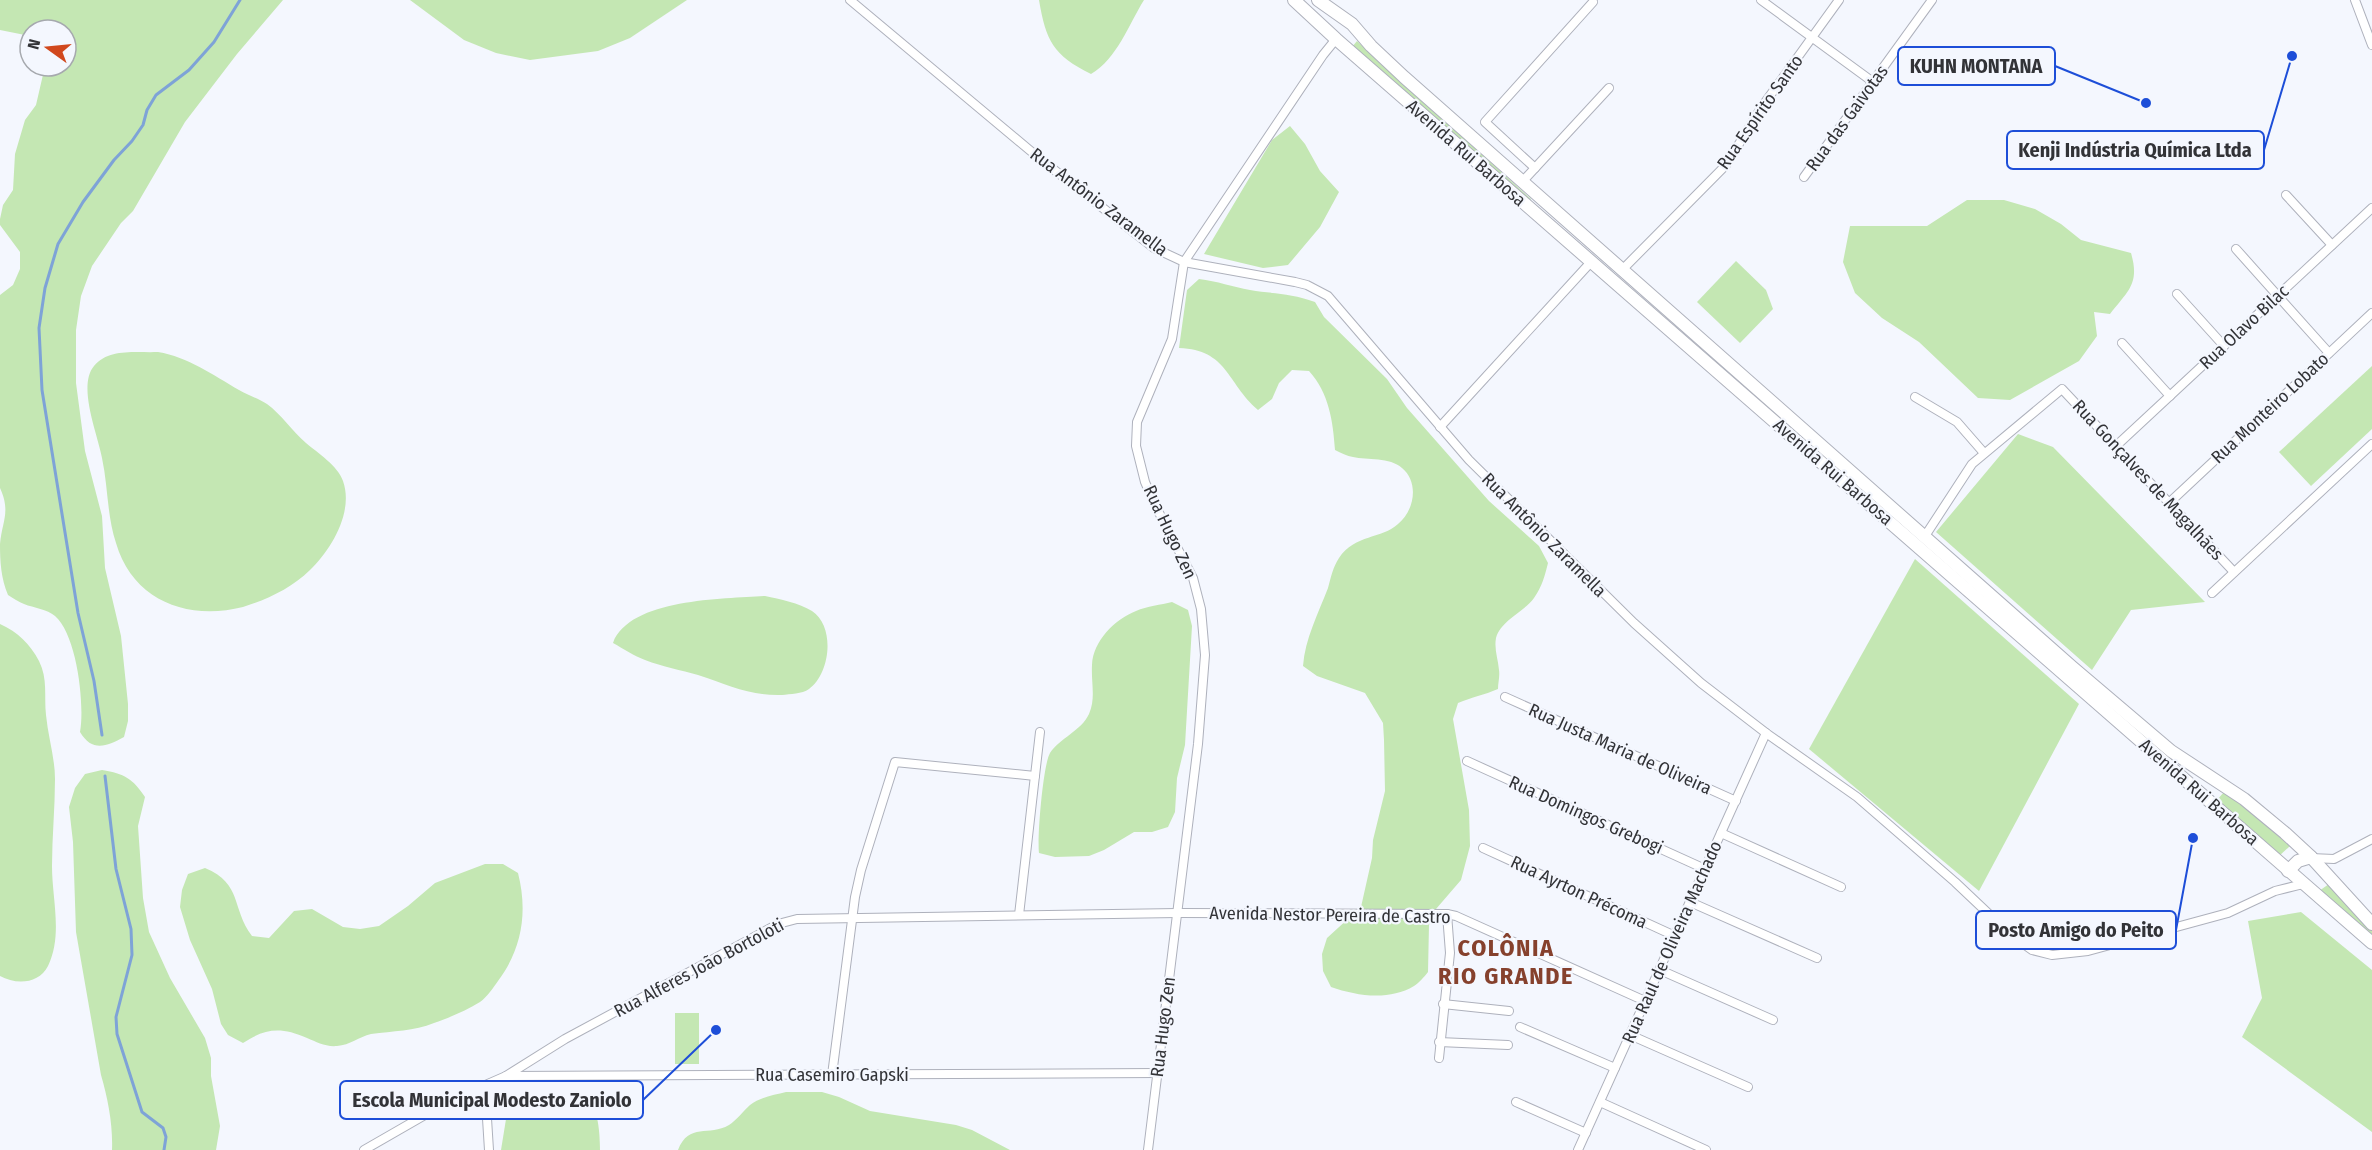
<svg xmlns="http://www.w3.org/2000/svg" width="2372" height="1150" font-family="'Fira Sans Condensed',sans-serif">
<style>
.green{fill:#c4e7b3}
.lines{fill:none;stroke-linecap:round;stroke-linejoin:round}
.stream{stroke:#7ea3d7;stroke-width:3}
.street-casing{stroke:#aeb1bc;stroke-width:10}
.primary-casing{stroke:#aeb1bc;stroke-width:14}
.street{stroke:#fff;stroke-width:8}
.primary{stroke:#fff;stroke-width:12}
.labels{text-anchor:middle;stroke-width:4.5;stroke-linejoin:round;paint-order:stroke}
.street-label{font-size:18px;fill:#323337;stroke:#f4f7fe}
.district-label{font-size:24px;font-weight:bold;letter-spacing:1.5px;fill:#86412d;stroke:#f4f7fe}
.leader{fill:none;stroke:#1d4ed8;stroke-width:2}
.callout-dot{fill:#1d4ed8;stroke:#f4f7fe;stroke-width:2}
.callout{fill:#f4f7fe;stroke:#1d4ed8;stroke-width:2}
.callout-label{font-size:20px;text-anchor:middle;font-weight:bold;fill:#323337}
</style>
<rect width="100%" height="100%" fill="#f4f7fe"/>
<g class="green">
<path d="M0 0H283L237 54 185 122 133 211 121 223 92 266 81 296 76 330V383L85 451 102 516 105 568 121 636 128 704V721L124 737C106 747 92 752 80 732 85 705 77 635 55 616 47 609 34 608 24 604 19 602 13 598 8 595 1 578 0 562 0 544 2 521 11 512 0 488V295L13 285 20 269V252L0 225V219L3 205 13 190 15 154 25 120 36 105 45 66H66V30H30V36L0 30Z"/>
<path d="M410 0H687L630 38 598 51 530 60 496 53 464 40Z"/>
<path d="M1039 0H1144C1129 24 1117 59 1091 74 1053 55 1046 41 1039 0Z"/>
<path d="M1357 41 1531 199 1529 202 1352 47Z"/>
<path d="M1290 126 1305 144 1320 171 1339 192 1320 227 1288 265 1263 268 1204 254 1272 140Z"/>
<path d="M1967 200H2004L2035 209 2061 224 2081 240 2131 253C2140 284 2128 291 2110 314L2094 312 2097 336 2079 361 2010 400 1978 398 1919 342 1882 318 1855 293 1843 262 1850 226H1927Z"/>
<path d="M1736 261 1766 290 1773 309 1740 343 1697 302Z"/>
<path d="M1199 279C1217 281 1233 287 1250 290 1274 294 1291 293 1315 302L1324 317 1387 379 1407 408 1489 501 1539 546 1548 563C1545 575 1542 587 1534 598 1524 612 1501 620 1496 638 1494 649 1498 659 1499 670 1500 676 1498 683 1498 689 1484 695 1472 697 1458 703L1453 719 1469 810 1470 846 1461 880 1436 909 1429 925 1428 972C1424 977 1419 983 1414 986 1389 1001 1357 996 1331 987L1323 971 1322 954 1327 938 1361 907 1372 858 1373 840 1385 791 1384 740 1383 723 1365 693 1317 676 1303 666C1305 639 1318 614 1328 588 1331 577 1333 567 1339 558 1355 534 1382 539 1398 524 1415 510 1419 482 1402 468 1390 457 1367 460 1353 457 1347 456 1341 453 1335 450 1333 421 1329 393 1309 371L1292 370 1279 383 1272 399 1258 410C1226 382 1228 350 1179 348L1187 290Z"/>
<path d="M158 352C188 357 213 375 239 390 248 395 259 399 267 404 281 414 292 431 306 443 318 453 338 466 343 481 354 512 331 550 310 570 292 588 266 600 243 607 188 621 133 601 116 543 107 516 108 486 102 458 98 435 77 386 94 366 109 348 136 353 158 352Z"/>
<path d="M2372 366V429L2311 486 2279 452Z"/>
<path d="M2018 434 2053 447 2205 602 2131 610 2092 670 1936 532Z"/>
<path d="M1915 559 2079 704 1979 891 1809 749Z"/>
<path d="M765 596C780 599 799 603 812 611 836 627 830 674 809 689 802 694 790 694 782 695 749 696 729 685 698 675 681 670 663 667 645 660 634 656 624 649 613 643 630 598 725 599 765 596Z"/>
<path d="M1172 602 1188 610 1192 626 1185 745 1177 778 1175 812 1168 827 1152 832H1134L1104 850 1089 856 1055 857 1039 853C1037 838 1043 765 1050 753 1060 738 1081 731 1089 714 1096 698 1091 683 1092 665 1093 641 1115 619 1136 611 1147 606 1161 605 1172 602Z"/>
<path d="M0 624C18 632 30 644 39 661 48 679 44 696 46 715 48 736 55 758 55 779 55 808 52 837 52 866 52 899 63 935 48 966 39 984 16 985 0 976Z"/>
<path d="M102 770C125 774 132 778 145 797L138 826 143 898 149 932 170 978 205 1038 211 1058V1076L220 1126 216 1150H112C113 1125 108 1099 101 1075L76 932 73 842 69 807 75 788 85 774Z"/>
<path d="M2225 791 2290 846 2278 857 2216 801Z"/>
<path d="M485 864H503L518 873C528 912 522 949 498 981 493 988 487 997 480 1002 467 1010 449 1018 434 1023 414 1031 393 1031 371 1034 359 1037 350 1045 337 1046 325 1047 317 1042 307 1038 281 1027 266 1028 243 1043L228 1035 221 1024 212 989 190 940 180 907 182 890 188 874 205 868C243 884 231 908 252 936L269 938 294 911 312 909 343 927 360 929 379 926 408 906 435 883Z"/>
<path d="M2329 884 2372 930V935L2319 891Z"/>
<path d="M2301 912 2372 970V1132L2242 1037 2262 998 2248 921Z"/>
<rect x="675" y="1013" width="24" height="51"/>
<path d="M549 1089C594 1095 599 1106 600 1150H501L507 1113 515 1097 531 1092Z"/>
<path d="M786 1092H822L839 1097 870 1111 956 1125 972 1130 1010 1150H678C689 1122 709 1137 729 1125 737 1120 743 1111 750 1105 760 1097 774 1095 786 1092Z"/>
</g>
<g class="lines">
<g class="stream">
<path d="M102 735 94 681 78 613 42 390 39 328 45 288 58 244 83 202 114 160 132 141 143 125 147 110 156 95 189 70 214 42 240 0"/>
<path d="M105 776 116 869 131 929 132 955 116 1017 117 1034 142 1112 163 1128 166 1137 164 1150"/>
</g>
<g class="street-casing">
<g id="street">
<path d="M850 0 1039 158 1154 248 1184 262 1295 282 1307 285 1328 296 1469 460 1634 623 1701 683 1766 733 1857 797 1955 882 2011 935 2032 950 2052 955 2088 951 2228 913 2275 891 2303 884"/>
<path d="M1761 0 1873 82"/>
<path d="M2355 0 2372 45"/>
<path d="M1535 168 1485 122 1593 2"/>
<path d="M1804 177 1932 0"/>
<path d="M1522 182 1609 88"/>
<path d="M2286 195 2332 245"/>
<path d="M2236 249 2329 353"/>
<path d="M1622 270 1726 165 1761 108 1839 0"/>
<path d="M2177 294 2224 346"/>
<path d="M2122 343 2170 396"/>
<path d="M1915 397 1957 422 1984 453"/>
<path d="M1440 427 1591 262"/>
<path d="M2116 446 2372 208"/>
<path d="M2169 503 2372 313"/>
<path d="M1925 536 1972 464 2062 389 2234 572"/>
<path d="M2212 593 2372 444"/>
<path d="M1505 697 1736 801"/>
<path d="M1467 761 1705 869"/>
<path d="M1721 833 1841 887"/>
<path d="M1483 848 1675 936"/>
<path d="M2311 858 2334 859 2372 839"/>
<path d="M1690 902 1817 958"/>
<path d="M1019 915 1040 732"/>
<path d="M1660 970 1773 1020"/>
<path d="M1443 1004 1509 1011"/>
<path d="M1520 1027 1615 1068"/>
<path d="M1630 1035 1748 1087"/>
<path d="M1439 1042 1508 1045"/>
<path d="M1439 1058 1450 953 1447 914"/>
<path d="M832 1075 855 897 861 870 895 762 1035 776"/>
<path d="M506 1076 1157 1073"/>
<path d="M485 1087 489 1150"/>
<path d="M1516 1102 1586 1133"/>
<path d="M1600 1102 1706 1150"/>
<path d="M364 1150 451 1100 506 1076 565 1039 778 924 797 919 1177 913 1447 914 1456 916 1645 1001"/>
<path d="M1148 1150 1198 744 1205 655 1201 609 1193 578 1156 507 1145 482 1136 446 1137 422 1172 339 1184 262 1323 55 1336 39"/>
<path d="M1578 1150 1766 733"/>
</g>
</g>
<g class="primary-casing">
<g id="primary">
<path d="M1294 0 1336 39 2372 943"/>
<path d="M1318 0 1352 24 1371 46 1404 77 2072 667 2171 751 2244 799 2285 833 2311 857 2372 924"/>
<path d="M2288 871 2298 861 2311 857"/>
</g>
</g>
<use href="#street" class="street"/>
<use href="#primary" class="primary"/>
</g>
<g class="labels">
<g class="street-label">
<text transform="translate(1760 112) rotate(-55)" y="6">Rua Espírito Santo</text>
<text transform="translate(1847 118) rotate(-54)" y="6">Rua das Gaivotas</text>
<text transform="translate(1466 153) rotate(41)" y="6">Avenida Rui Barbosa</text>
<text transform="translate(1099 202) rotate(37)" y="6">Rua Antônio Zaramella</text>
<text transform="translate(2244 327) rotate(-43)" y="6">Rua Olavo Bilac</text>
<text transform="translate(2270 408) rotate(-43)" y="6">Rua Monteiro Lobato</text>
<text transform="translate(1833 472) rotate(41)" y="6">Avenida Rui Barbosa</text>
<text transform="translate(2148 480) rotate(47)" y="6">Rua Gonçalves de Magalhães</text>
<text transform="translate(1170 532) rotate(65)" y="6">Rua Hugo Zen</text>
<text transform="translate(1544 535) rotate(45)" y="6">Rua Antônio Zaramella</text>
<text transform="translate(1620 749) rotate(24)" y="6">Rua Justa Maria de Oliveira</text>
<text transform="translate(2199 792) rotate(41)" y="6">Avenida Rui Barbosa</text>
<text transform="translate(1586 815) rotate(24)" y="6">Rua Domingos Grebogi</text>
<text transform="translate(1579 892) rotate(25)" y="6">Rua Ayrton Précoma</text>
<text transform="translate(1330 915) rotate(1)" y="6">Avenida Nestor Pereira de Castro</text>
<text transform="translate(1672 942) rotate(-66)" y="6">Rua Raul de Oliveira Machado</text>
<text transform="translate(699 968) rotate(-28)" y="6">Rua Alferes João Bortoloti</text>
<text transform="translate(1163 1027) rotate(-83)" y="6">Rua Hugo Zen</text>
<text x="832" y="1081">Rua Casemiro Gapski</text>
</g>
<g class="district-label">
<text x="1506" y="956">COLÔNIA<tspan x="1506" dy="28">RIO GRANDE</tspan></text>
</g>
</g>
<path class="leader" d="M2146 103L2055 66M2292 56L2264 150M2193 838L2176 930M716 1030L643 1100"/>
<g class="callout-dot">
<circle cx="2146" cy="103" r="6"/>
<circle cx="2292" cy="56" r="6"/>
<circle cx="2193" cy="838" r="6"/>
<circle cx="716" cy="1030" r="6"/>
</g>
<g class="callout">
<rect x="1898" y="47" width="157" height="38" rx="6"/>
<rect x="2007" y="131" width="257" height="38" rx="6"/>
<rect x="1976" y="911" width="200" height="38" rx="6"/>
<rect x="340" y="1081" width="303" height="38" rx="6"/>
</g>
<g class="callout-label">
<text x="1976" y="73">KUHN MONTANA</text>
<text x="2135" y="157">Kenji Indústria Química Ltda</text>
<text x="2076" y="937">Posto Amigo do Peito</text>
<text x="492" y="1107">Escola Municipal Modesto Zaniolo</text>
</g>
<g transform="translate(48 48) rotate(285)"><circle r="28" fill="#f4f7fe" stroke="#a6a9ae" stroke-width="1.5"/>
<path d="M0-4.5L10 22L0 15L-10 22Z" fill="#d1481d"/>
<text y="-9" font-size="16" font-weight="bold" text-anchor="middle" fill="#323337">N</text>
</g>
</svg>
